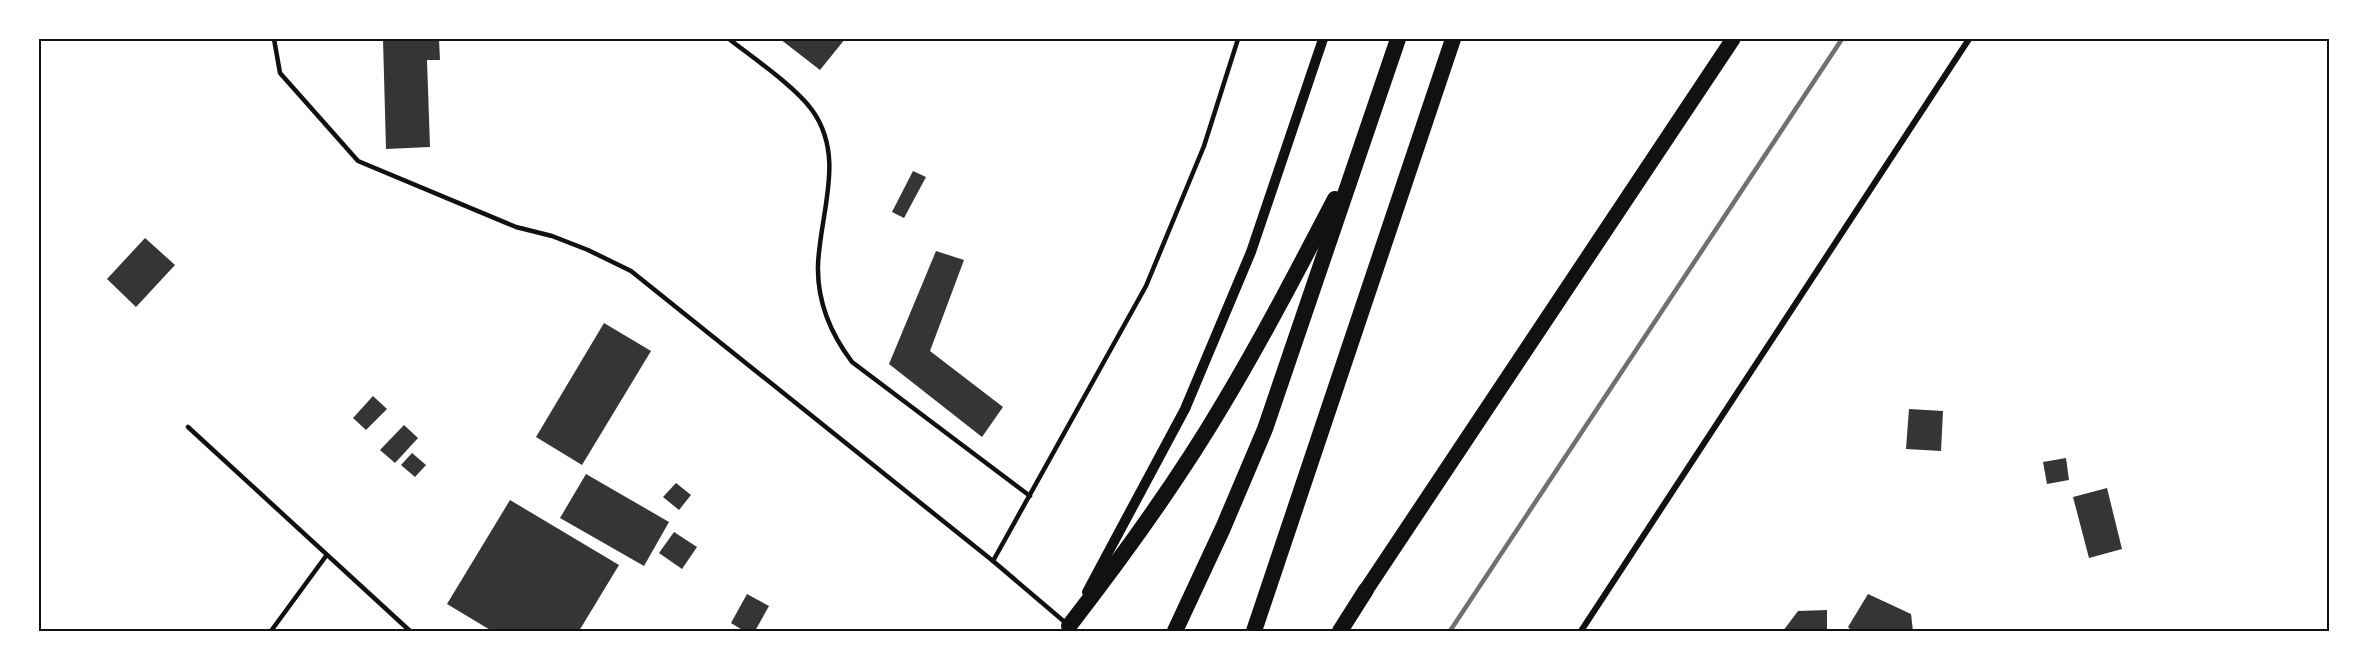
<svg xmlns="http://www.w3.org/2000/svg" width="2369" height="670" font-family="'DejaVu Sans',sans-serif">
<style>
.building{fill:#353535}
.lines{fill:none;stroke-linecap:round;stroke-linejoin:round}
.service{stroke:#111;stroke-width:4.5}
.minor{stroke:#111;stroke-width:6}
.tertiary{stroke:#111;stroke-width:10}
.primary{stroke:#111;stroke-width:15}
.trunk{stroke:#111;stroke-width:16}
.rail{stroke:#707070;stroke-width:4.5}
.neatline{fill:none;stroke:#111;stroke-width:2}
</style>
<rect width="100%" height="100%" fill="#fff"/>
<g class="building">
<path d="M383 39H439L440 60H427L430 147 386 149Z"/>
<path d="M780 39H845L820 70Z"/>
<path d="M913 171 926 177 904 218 892 212Z"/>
<path d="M145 238 175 265 136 307 107 279Z"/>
<path d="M936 251 964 260 930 351 1003 407 982 437 889 364Z"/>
<path d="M604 323 651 351 582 465 536 437Z"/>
<path d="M373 396 387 409 366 430 353 418Z"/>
<path d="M1909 409 1943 411 1941 451 1906 449Z"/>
<path d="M404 425 418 438 395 463 380 450Z"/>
<path d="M412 453 426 465 415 477 401 465Z"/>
<path d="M2066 458 2069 480 2047 484 2043 462Z"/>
<path d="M586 474 669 522 644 566 560 518Z"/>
<path d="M676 483 691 495 679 510 663 497Z"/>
<path d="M2107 488 2122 549 2089 558 2073 497Z"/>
<path d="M510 500 619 565 579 631H492L447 604Z"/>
<path d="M674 532 697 547 682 569 659 553Z"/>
<path d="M747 594 769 606 755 631H744L731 623Z"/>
<path d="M1868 594 1911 614 1913 631H1852L1848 627Z"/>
<path d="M1827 610V631H1783L1798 611Z"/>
</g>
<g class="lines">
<g class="service">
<path d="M274 39 280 73 358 161 516 227 552 236 588 250 631 271 993 561 1067 624"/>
<path d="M729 39C752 57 796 87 812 110 846 157 820 212 818 265 817 301 830 333 852 362L1030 496"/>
<path d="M188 427 410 631"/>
<path d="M993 561 1146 286 1204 146 1238 39"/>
<path d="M271 631 326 556"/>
</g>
<path class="minor" d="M1581 631 1969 39"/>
<path class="tertiary" d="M1087 592 1185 409 1251 252 1323 39"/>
<path class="primary" d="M1366 590 1733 39"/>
<g class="trunk">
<path d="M1069 626C1124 555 1177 482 1223 404 1263 337 1299 268 1335 199"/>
<path d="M1175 631 1223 528 1265 429 1398 39"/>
<path d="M1254 631 1453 39"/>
<path d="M1340 631 1366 590"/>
</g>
<path class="rail" d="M1450 631 1842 39"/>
</g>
<rect width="2369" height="670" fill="none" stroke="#ffffff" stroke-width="81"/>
<rect x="40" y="40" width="2288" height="590" class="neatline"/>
</svg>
